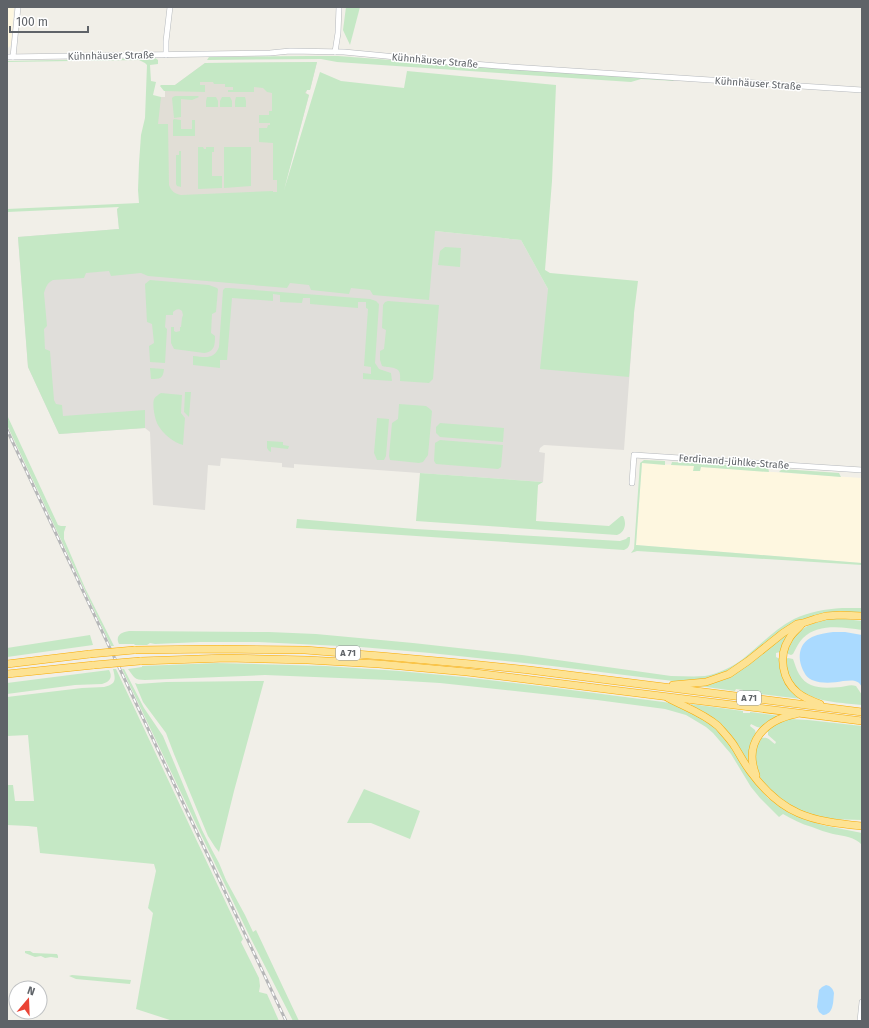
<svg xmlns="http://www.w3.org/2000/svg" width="869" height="1028" font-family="'Fira Sans',sans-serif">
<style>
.commercial{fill:#fef7e0}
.industrial{fill:#e0deda}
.education{fill:#e1ded6}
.green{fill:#c5e8c5}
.water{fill:#aadaff}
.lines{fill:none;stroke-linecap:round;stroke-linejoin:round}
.minor-casing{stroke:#b5b8bc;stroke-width:6}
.highway-casing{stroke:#f9ab00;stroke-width:8}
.minor{stroke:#fff;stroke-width:5}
.highway{stroke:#fde293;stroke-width:7}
.rail-casing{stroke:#b6b7b8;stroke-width:3}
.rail{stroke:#fff;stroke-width:1.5;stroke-dasharray:4.5;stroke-linecap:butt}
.highway-bridge-casing{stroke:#f9ab00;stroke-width:8;stroke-linecap:butt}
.highway-bridge{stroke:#fde293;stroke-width:7}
.labels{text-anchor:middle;stroke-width:3;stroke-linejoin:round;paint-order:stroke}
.shield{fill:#fff;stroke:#8f9295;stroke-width:1}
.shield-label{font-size:9px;font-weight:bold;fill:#5f6368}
.street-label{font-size:10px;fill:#5f6368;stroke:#fff}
</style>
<rect width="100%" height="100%" fill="#f1efe8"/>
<g class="commercial">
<path d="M7 7H14L11 45 7 49Z"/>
<path d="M642 463 694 466V471H700L701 467 862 478V563L636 545Z"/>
</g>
<path class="industrial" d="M117 209 435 231 521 240 548 289 634 313 624 450 544 445 540 448 539 452 545 453 543 482 294 464V468L282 467V463L221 458 220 466 208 465 205 510 153 505 150 432 145 428 59 434 28 367 18 237 119 229Z"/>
<path class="education" d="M317 62 310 90H307L306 93 309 95 279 207 149 200 160 97H165V85H175L205 63Z"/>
<g class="green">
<path d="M346 7H360L350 45 343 30Z"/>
<path d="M309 56H338L444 64 672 79 674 81 641 79 631 82 337 62 321 59 207 60 209 57Z"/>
<path d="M155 58 158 60V64L150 65 151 81 156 82 153 95 161 97 158 124H168L169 185C171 191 175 194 181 195L273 191V192H277V180H273V143L259 142V128H267L268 125H270V123H259V115H269V111H272V93L267 92 263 88 254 87V92H228V90H233V87H225V84H214L213 82H200V85H205V92L164 91 160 86 161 85H175L205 63 317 62 310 90H307L305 93 309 95 284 190 320 72 341 81 404 88 407 71 556 85 552 181 545 270 550 273 638 281 634 313 629 377 540 369 548 289 521 240 435 231 429 300 373 295 370 290 351 288 349 294 311 290 309 285 290 283 287 288 148 276 141 273 111 276 109 271 86 273 84 278 53 280C47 283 46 287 44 293L47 326 44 329 45 349 50 351 54 400 56 404 62 405 63 416 145 410V428L59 434 28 367 18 237 119 229 117 209 119 207 7 212V209L139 203 138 190 139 163 141 135 145 118 147 65 145 63 139 60 7 62V61Z"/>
<path d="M175 96H198L199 97 192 100 181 99V117L174 118 172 98 173 97Z"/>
<path d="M207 97H216L218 101V107H206V101Z"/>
<path d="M222 97H230L232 101V107H220V101Z"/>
<path d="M236 97H245L246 101V107H235V101Z"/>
<path d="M174 119 181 120V129H192V120H195V136H173V120Z"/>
<path d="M198 147H203L204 149H206V147H214V152H212V176H222V188L198 189Z"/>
<path d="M224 147H251V186L224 188Z"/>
<path d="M179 151H181V187L177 186 176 184V155H179Z"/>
<path d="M445 247 461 248 460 267 438 265 440 251Z"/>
<path d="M150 280 209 285 217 288 218 289 216 312 212 314 211 333 215 336C215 344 215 352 204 353L174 349 171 343V327H174V331L176 332 180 331V327H181L182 318 183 315 182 311C179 308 176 309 173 312V315H166L165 327 167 329 165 363 150 362 149 346 154 343 152 324 147 322 145 284Z"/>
<path d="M225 288H229L370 299 376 301 379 304 375 363 379 369 391 373 392 381 363 379V373L371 374V367L364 366 368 309 366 308V302H358V308L310 304V298H303L302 303 280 302V295L273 294V301L232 298 227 360H220V368L193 365V356C205 357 214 360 219 347L223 290Z"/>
<path d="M388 301 439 305 433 379 429 383 400 381C402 365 393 369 382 366L380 360V351L384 349 386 330 382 328 383 305 385 302Z"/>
<path d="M150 368 164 369C163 379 160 379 151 379Z"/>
<path d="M185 392H191L189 417 184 412Z"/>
<path d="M161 393 182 395 181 413 185 418 183 445C173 442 163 434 158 425 155 420 152 405 154 399 156 396 158 395 161 393Z"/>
<path d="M399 404 426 406 430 409 432 411 428 455 423 462 419 463 390 460 389 456 392 423 398 419Z"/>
<path d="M7 415 58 525 61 526H66L64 532V539L85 588 114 646H111L7 425Z"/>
<path d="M377 418 389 419 386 456 384 460H377L374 453Z"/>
<path d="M440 423 504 428 503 442 440 437 436 433V427Z"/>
<path d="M440 440 503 445 501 467 498 469 436 464 434 461 435 443Z"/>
<path d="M267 441 283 442V445L289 446 288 449 271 447V452L269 451 267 448Z"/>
<path d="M644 460 665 461V465L642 463 636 545 862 563V565L637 551 631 553 634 549 640 463Z"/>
<path d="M672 462 768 467 769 472 701 467 700 471H693L694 466 671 465Z"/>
<path d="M782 469 839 473 841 477 779 472Z"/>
<path d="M420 473 543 482 538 485 536 521 609 526 621 516H623C627 523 625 533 617 535L416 521Z"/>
<path d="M297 519 415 529 620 541 626 539 628 537H630C630 543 630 548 624 550L296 528Z"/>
<path d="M842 608H862V612H831L816 615 804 619 792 624 754 654 725 672 704 679 681 682 552 666 430 653 361 647 258 642H200L155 644 150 643 147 645H135L134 644H119C115 636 121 632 129 631L269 632 316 634 413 643 522 655 671 676C682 676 694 677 705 676 718 674 734 666 744 658 760 645 775 629 794 619 809 612 825 609 842 608Z"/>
<path d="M829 619H845L862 621V630C843 627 818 623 803 638 798 643 796 649 793 654L791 655 788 654 786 651C793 631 809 623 829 619Z"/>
<path d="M790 633 780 652 776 653V657L780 659 802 699 743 692V690L736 689 735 691 699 686V685L712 683 782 636Z"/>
<path d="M90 635 93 645 7 657V648Z"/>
<path d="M788 658 793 659C795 664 796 669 799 674 808 690 824 688 841 687 846 686 851 684 856 686L862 695V705C836 702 791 702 786 669 786 666 786 662 786 659Z"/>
<path d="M217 663 326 666 399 671 463 677 548 687 671 703 696 713 721 733 729 742 756 784 768 798 782 808 795 815 822 825 862 833V845C855 837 844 836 833 834 826 832 819 830 812 827 801 824 792 819 783 814L779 817 760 798 751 787 731 754 713 733 706 727 686 715 665 709 597 700 440 683 389 680 265 675 145 680C134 680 134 677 128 669L142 667V666Z"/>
<path d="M113 669H116L243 939 241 942 259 978 260 986 259 992 267 994 279 1021H173L136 1009 153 913 148 908 156 871 154 864 40 853 37 827 28 826 7 825V785H13L15 801H34L28 735 7 736V697L82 688 104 687C116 684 116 680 113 669Z"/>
<path d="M122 669H124L144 708 163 736 202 830 212 850 219 863 226 880 245 915 253 932 256 930 299 1021H293L248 933Z"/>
<path d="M109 670C113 677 110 682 102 684L75 685 7 694V683Z"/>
<path d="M264 681 234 791 219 852 215 847 208 836 174 754 166 733 143 702 135 683 138 684 166 682Z"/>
<path d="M691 704 743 711V713H750V712L780 716 762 728 757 727 751 724 750 726 755 730 756 734 751 767 715 720 706 713 691 705Z"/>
<path d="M790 719 808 720 862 726V820L829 819 803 812 781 800 763 782 759 776 755 763 756 748 761 738C769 737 769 740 775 744L776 742 768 735V729L777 723Z"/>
<path d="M364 789 420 811 410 839 371 823H347Z"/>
<path d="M25 951H30L33 953 57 954 58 956V958L51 957 45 958 41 956 35 957 25 953Z"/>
<path d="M72 975 131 980 130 984 76 979 69 976Z"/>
</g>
<g class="water">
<path d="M833 632H845L862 635V687C860 684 859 682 855 681 851 680 847 681 843 681 833 683 822 684 812 680 808 678 806 676 804 672 797 659 798 644 812 637 819 634 826 633 833 632Z"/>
<path d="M826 985C831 986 833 989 834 993 833 1002 834 1014 823 1015L819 1012 817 1007 819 990 822 987Z"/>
</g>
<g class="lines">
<g class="minor-casing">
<g id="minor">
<path d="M335 52 338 33 339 7"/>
<path d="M166 55V41L170 7"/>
<path d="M7 57 270 53 290 51 344 52 386 56 412 59 498 66 862 90"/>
<path d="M13 57 18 7"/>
<path d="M632 483 634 455 862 470"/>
<path d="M860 1021 862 1002"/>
</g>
</g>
<g class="highway-casing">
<g id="highway">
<path d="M801 625C797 630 792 633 789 639 778 656 782 680 798 693 804 698 812 701 820 704"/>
<path d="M134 650 221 649 305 650 381 656 471 664 529 670 862 712"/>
<path d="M140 661 227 658 308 660 379 664 467 672 862 721"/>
<path d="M7 664 90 654"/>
<path d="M7 674 94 665"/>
<path d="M673 685 706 682 729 674 748 661 783 633 797 624 803 623 815 619 826 616 840 615 862 616"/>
<path d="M668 698C685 707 703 713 718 726 724 733 731 740 735 747 740 755 744 763 750 771 782 815 810 821 862 826"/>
<path d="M756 775C743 742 765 720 796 714"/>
</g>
</g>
<use href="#minor" class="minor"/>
<use href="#highway" class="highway"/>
<g class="rail-casing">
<path id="rail" d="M7 430 286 1021"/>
</g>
<use href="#rail" class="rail"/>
<g class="highway-bridge-casing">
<g id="highway-bridge">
<path d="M90 654 134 650"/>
<path d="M94 665 140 661"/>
</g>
</g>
<use href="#highway-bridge" class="highway-bridge"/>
</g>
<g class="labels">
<g class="shield">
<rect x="336" y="646" width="24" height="14" rx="3"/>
<rect x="737" y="691" width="24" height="14" rx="3"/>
</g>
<g class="shield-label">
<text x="348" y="656">A 71</text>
<text x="749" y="701">A 71</text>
</g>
<g class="street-label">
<text transform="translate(111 55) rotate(-1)" y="4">Kühnhäuser Straße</text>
<text transform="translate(435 60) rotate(5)" y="4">Kühnhäuser Straße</text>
<text transform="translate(758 83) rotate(4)" y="4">Kühnhäuser Straße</text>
<text transform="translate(734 461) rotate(4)" y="4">Ferdinand-Jühlke-Straße</text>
</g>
</g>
<rect width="869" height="1028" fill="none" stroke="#5f6368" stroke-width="16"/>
<g transform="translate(28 1000) rotate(19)"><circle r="19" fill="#ffffff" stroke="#bfc1c3"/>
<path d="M0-3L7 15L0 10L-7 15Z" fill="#ea4335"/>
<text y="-6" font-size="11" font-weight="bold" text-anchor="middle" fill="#5f6368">N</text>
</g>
<path d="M10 26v6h78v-6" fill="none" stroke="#5f6368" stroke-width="2"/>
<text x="16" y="26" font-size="12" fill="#5f6368" stroke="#ffffff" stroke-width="3" paint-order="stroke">100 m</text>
</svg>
